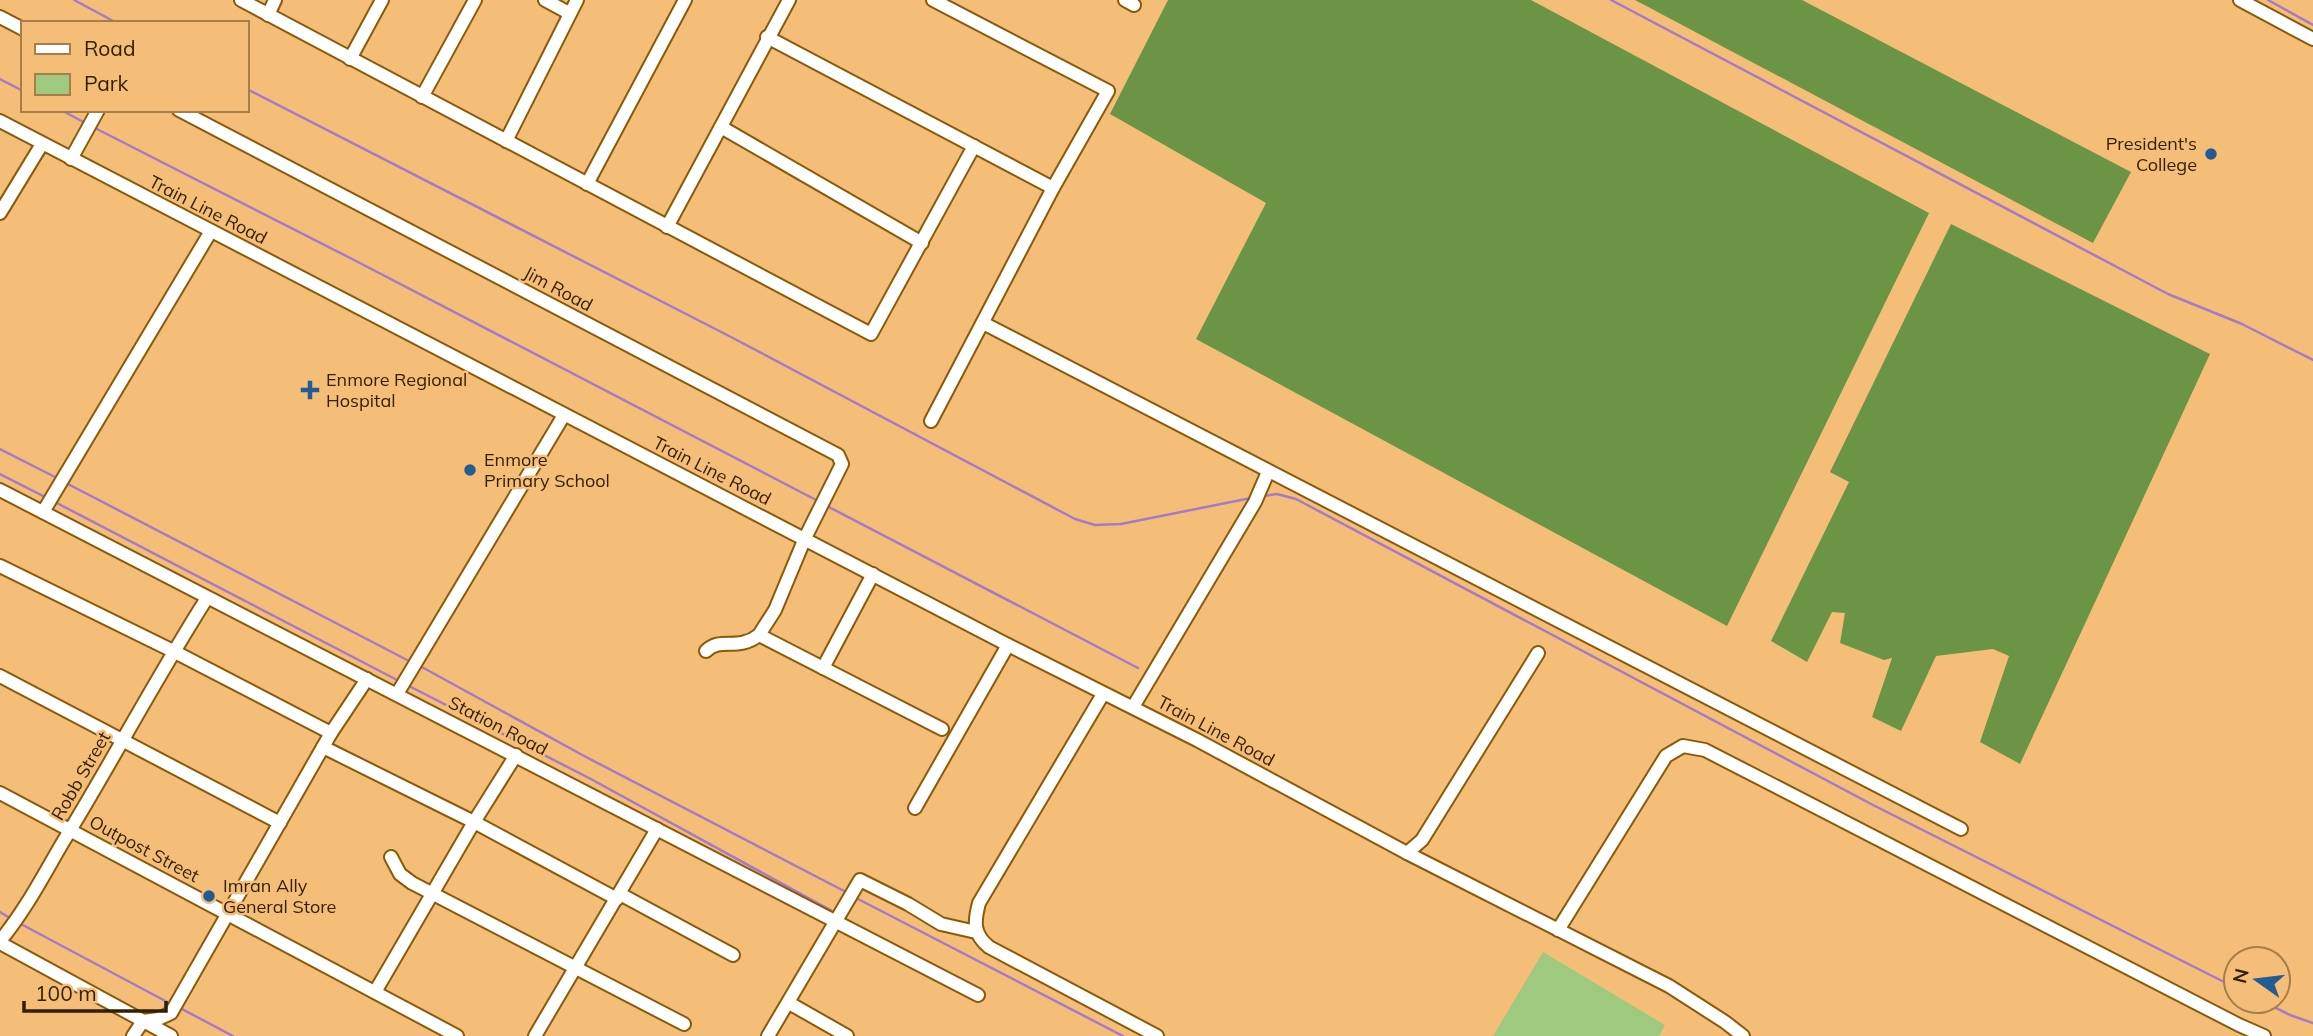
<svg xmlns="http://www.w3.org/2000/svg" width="2313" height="1036" font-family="Mulish,sans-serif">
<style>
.green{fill:#a0c980}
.forest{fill:#6b9545}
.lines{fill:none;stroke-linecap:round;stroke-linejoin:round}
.stream{stroke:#a87ac5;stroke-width:2.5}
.minor-casing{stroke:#8a5a07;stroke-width:16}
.minor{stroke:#fff;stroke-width:12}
.poi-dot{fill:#255b93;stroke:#f4be79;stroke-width:2.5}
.labels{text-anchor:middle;stroke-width:5;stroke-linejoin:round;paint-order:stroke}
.poi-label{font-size:18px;fill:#321e01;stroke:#f4be79;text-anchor:start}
.street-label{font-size:18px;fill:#321e01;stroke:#f4be79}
</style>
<rect width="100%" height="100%" fill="#f4be79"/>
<path class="green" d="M1543 952 1665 1025 1659 1036H1493Z"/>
<g class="forest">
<path d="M1168 0H1531L1929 213 1727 626 1196 339 1266 203 1110 114Z"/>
<path d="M1635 0H1802L2131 172 2093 243Z"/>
<path d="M1951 224 2210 354 2020 764 1980 742 2009 656 1993 649 1936 656 1901 731 1872 717 1892 658 1884 660 1840 643 1845 613 1832 612 1807 662 1771 641 1849 482 1830 472Z"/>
</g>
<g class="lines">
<g class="stream">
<path d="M74 0 117 23"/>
<path d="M1611 0 2168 294 2242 324 2313 360"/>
<path d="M2268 0 2313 25"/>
<path d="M0 79 23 91"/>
<path d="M247 89 731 337 1075 519 1095 525 1121 524 1251 498"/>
<path d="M61 110 87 124"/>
<path d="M93 127 356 261 818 501"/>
<path d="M0 449 57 478"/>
<path d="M0 474 47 498"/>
<path d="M66 483 411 662"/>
<path d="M1264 496 1277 494 1296 499 1873 805 2236 988"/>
<path d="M53 501 401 682"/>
<path d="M827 506 1138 668"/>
<path d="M420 666 586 757 844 891"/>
<path d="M407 685 589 778 834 912"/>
<path d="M858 899 1123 1036"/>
<path d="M0 912 10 918"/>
<path d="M19 923 171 1004"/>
<path d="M2262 1001 2290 1015 2313 1023"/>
<path d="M180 1008 233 1036"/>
</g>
<g class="minor-casing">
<g id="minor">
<path d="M241 0 871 334 974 146"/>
<path d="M545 0 569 13"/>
<path d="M1125 0 1134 5"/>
<path d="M2240 0 2313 39"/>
<path d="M268 15 275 0"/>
<path d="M0 17 23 29"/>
<path d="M767 37 1053 188"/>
<path d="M350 59 382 0"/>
<path d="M422 97 475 0"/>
<path d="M179 110 838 455 842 464 805 538 775 610 759 635"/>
<path d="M0 121 1008 645 1197 740 1407 853 1669 986 1725 1022 1743 1036"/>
<path d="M721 127 922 243"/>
<path d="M506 141 577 0"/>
<path d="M71 159 98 110"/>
<path d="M587 184 685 0"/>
<path d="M0 213 42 144"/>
<path d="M667 227 789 0"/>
<path d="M983 323 1961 829"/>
<path d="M931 421 1053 188 1108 91 933 0"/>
<path d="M0 490 978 995"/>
<path d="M43 512 211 231"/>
<path d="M0 566 173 651 331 733"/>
<path d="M706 651C721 636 737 652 759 635L942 729"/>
<path d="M823 668 873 574"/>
<path d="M0 676 280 823"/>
<path d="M397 694 564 415"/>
<path d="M1103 694 979 903C974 922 973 934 989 947L1157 1036"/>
<path d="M1133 707 1255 502 1268 472"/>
<path d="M323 747 474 822 617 899"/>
<path d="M0 793 457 1036"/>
<path d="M915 808 1008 645"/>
<path d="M1407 853 1422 840 1538 653"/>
<path d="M391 857 400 874 412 883 684 1024"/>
<path d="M620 894 733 955"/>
<path d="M1558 930 1666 756 1683 746 1705 750 2239 1025 2264 1036"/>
<path d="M0 941C25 911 43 876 63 842 112 762 156 678 207 598"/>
<path d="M0 943 171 1036"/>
<path d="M375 992 474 822 516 755"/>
<path d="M789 1003 847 1036"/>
<path d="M133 1036 143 1021 158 1019 171 1013 331 733 367 679"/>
<path d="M535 1036 657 829"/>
<path d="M768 1036 860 880 908 904 941 924 976 932"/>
</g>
</g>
<use href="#minor" class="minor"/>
</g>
<g class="poi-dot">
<circle cx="2211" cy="154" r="7"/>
<path d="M306.5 379.5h7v7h7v7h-7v7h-7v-7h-7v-7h7z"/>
<circle cx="470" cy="470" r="7"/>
<circle cx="209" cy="896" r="7"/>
</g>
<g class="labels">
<g class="poi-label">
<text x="2197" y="150" text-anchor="end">President's<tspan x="2197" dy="21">College</tspan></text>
<text x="326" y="386">Enmore Regional<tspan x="326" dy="21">Hospital</tspan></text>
<text x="484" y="466">Enmore<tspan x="484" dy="21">Primary School</tspan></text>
<text x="223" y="892">Imran Ally<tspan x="223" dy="21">General Store</tspan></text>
</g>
<g class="street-label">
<text transform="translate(208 210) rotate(27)" y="6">Train Line Road</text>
<text transform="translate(558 289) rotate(28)" y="6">Jim Road</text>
<text transform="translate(712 471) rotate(27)" y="6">Train Line Road</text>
<text transform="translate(498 726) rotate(27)" y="6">Station Road</text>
<text transform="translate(1216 731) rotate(28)" y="6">Train Line Road</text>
<text transform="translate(81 776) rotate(-60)" y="6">Robb Street</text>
<text transform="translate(144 849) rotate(28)" y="6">Outpost Street</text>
</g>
</g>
<rect x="21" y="21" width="228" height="91" fill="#f4be79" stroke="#a67e49" stroke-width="2"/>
<rect x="35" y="44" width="35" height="10" fill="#ffffff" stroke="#a67e49" stroke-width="2"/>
<text x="84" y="56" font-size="21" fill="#321e01">Road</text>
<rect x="35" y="74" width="35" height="21" fill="#a0c980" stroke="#a67e49" stroke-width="2"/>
<text x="84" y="91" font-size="21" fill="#321e01">Park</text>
<g transform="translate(2257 980) rotate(284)"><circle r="33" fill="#f4be79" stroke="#a67e49" stroke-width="2"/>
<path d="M0-5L12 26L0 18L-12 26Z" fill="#255b93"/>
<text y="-10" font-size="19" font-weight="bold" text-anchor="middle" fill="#321e01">N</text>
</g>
<path d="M24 1001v10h142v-10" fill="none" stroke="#321e01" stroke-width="3.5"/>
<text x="35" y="1001" font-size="21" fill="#321e01" stroke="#f4be79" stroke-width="5" paint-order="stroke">100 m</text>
</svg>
